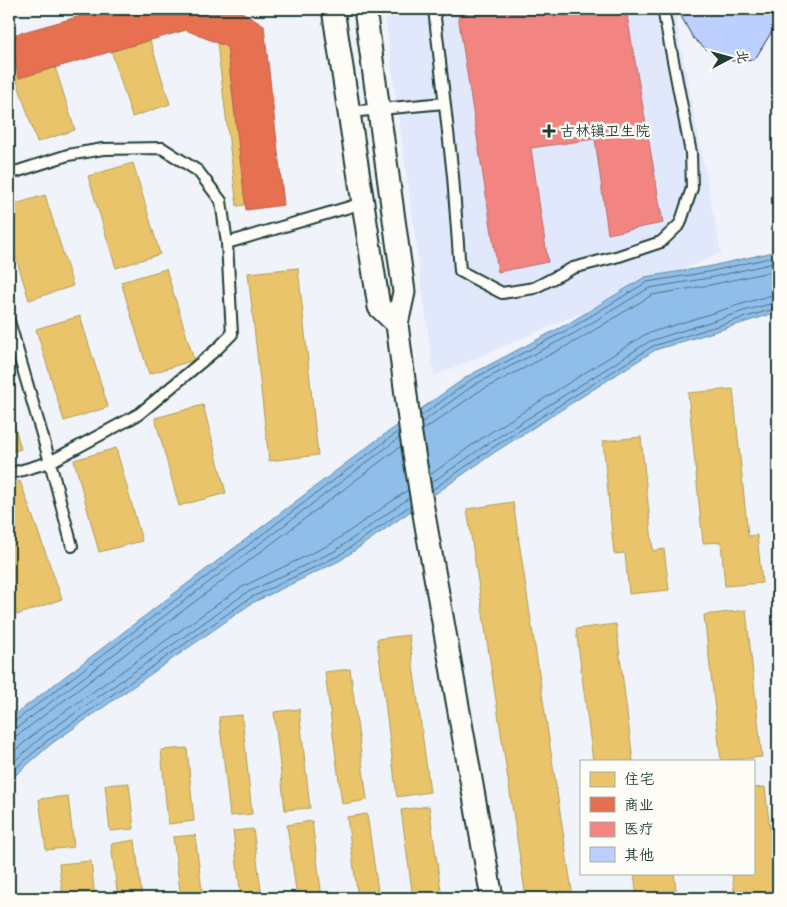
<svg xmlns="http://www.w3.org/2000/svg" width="787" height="907" font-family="Mynerve,'LXGW WenKai TC',sans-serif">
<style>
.built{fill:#e1e8fb}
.water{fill:#90beea;stroke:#638aa1}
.homes{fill:#e9c46a;stroke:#ac9c5a}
.shops{fill:#e76f51;stroke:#ab6048}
.health{fill:#f28482;stroke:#b36f6b}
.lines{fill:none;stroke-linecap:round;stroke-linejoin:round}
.shore{stroke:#4c717d;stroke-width:1}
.building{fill:#bdcfff;stroke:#1f3d34}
.lane-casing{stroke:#1f3d34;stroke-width:14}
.street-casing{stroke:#1f3d34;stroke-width:25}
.lane{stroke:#fdfcf7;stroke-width:10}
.street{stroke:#fdfcf7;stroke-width:21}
.poi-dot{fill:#1f3d34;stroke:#fdfcf7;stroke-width:2}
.labels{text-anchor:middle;stroke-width:5;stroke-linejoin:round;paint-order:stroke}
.poi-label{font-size:15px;fill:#1f3d34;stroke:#fdfcf7;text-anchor:start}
</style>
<rect width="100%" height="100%" fill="#f0f3f9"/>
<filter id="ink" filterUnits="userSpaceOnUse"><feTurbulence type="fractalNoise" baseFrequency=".02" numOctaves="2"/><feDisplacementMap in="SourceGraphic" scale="10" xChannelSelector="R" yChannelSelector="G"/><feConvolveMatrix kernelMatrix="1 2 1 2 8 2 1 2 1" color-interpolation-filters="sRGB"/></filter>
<g filter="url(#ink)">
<path class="built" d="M384 9H674L721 253 434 376Z"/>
<path class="water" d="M778 251V312L655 350 495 452 341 560 252 603 51 744 9 781V719L374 442 468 376 569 323 645 277 707 267Z"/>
<g class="homes">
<path d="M145 25 170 104 132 117 107 37Z"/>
<path d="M261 29 283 200 237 206 216 35Z"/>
<path d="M50 51 75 130 37 142 11 63Z"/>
<path d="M133 163 160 254 116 268 88 176Z"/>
<path d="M45 195 73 286 29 300 9 235V206Z"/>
<path d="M298 268 318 455 269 461 248 273Z"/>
<path d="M166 269 194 360 149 374 121 282Z"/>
<path d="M80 316 108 407 64 421 36 329Z"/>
<path d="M733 389 748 536 757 535 762 583 725 586 721 542 703 543 688 393Z"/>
<path d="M203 405 226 493 179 506 155 418Z"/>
<path d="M9 406 21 449 9 453Z"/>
<path d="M641 437 653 551 664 549 669 590 629 594 625 553 614 554 603 441Z"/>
<path d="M116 448 142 541 99 552 74 460Z"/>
<path d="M20 481 62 599 17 615 9 591V486Z"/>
<path d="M513 502 573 898H526L467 509Z"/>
<path d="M746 610 762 757 721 761 704 615Z"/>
<path d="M616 624 633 761H593L576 629Z"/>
<path d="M409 635 430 792 397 797 377 639Z"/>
<path d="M350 669 367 800 342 804 325 672Z"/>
<path d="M299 709 310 808 285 810 274 712Z"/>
<path d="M242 715 252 814 230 816 219 717Z"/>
<path d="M187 748 194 821 168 824 161 750Z"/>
<path d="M129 783 134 829 110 831 105 785Z"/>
<path d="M765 787 778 898H735L732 873H753V788Z"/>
<path d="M68 796 74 847 46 850 39 799Z"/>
<path d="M429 806 442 898H413L401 810Z"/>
<path d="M367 814 379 898H358L347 817Z"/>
<path d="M312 821 322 898H297L287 825Z"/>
<path d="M253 829 262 898H241L233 831Z"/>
<path d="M195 835 203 898H181L173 837Z"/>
<path d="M135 840 142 898H118L111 844Z"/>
<path d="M91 861 95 898H63L59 864Z"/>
<path d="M634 873H674L677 898H637Z"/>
</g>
<path class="shops" d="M106 9H237L264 26 284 205 246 210 227 47 186 30 19 78 9 42V36Z"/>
<path class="health" d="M448 9H626L663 223 608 234 595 139 531 148 548 262 498 272 458 15 449 14Z"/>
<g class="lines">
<g class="shore">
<path d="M421 416 471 380 571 328 647 282 708 272 778 256"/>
<path d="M421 423 474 385 575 333 649 288 709 278 778 262"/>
<path d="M422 431 478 392 578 340 652 295 710 285 778 270"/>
<path d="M430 475 485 436 646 334 745 303 772 295 778 294"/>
<path d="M431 483 489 443 650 341 747 310 778 302"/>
<path d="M432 490 492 448 653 346 749 316 778 308"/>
<path d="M9 723 14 722 399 431"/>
<path d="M9 729 18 727 399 438"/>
<path d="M9 737 16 736 22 732 401 446"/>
<path d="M9 756 40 729 242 587 331 544 408 490"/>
<path d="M9 766 44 735 246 593 335 551 409 498"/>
<path d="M9 774 48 740 250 598 338 556 411 505"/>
</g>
</g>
<path class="building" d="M680 9H778V26L774 28 755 59 734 61 717 58 693 38 682 18Z"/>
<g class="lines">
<g class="lane-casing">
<g id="lane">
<path d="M434 9 453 176 460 271 502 293 534 288 573 268 619 256 661 242 680 224 692 188 691 153 663 9"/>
<path d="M349 112 444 103"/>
<path d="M9 174 68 155 103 149 162 148 198 171 221 201 227 243"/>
<path d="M9 321 50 462 72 546"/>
<path d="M9 474 50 462 139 414 217 349 232 334 227 243 363 203"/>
</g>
</g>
<g class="street-casing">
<g id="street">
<path d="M333 9 379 307 397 324 411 435 425 520 492 898"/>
<path d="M365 9 404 292 397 324"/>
</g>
</g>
<use href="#lane" class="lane"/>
<use href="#street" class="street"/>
</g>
</g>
<path class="poi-dot" d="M546.5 123.5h5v5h5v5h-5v5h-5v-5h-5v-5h5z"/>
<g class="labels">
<g class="poi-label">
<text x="560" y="136">古林镇卫生院</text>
</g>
</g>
<rect width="787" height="907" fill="none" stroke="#fdfcf7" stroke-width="30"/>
<rect x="15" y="15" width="757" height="877" fill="none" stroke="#1f3d34" stroke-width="2" filter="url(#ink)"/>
<rect x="580" y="760" width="175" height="115" fill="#fdfcf7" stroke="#a4b0a9"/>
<rect x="590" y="772" width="25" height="15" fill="#e9c46a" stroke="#a4b0a9"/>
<text x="624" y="784" font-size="15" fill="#1f3d34">住宅</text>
<rect x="590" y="797" width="25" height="15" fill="#e76f51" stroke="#a4b0a9"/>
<text x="624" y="810" font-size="15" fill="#1f3d34">商业</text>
<rect x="590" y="822" width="25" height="15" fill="#f28482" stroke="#a4b0a9"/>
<text x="624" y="834" font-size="15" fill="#1f3d34">医疗</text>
<rect x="590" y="847" width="25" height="15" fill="#bdcfff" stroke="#a4b0a9"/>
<text x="624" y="860" font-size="15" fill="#1f3d34">其他</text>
<g transform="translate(730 58) rotate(84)" stroke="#fdfcf7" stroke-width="4" paint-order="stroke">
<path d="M0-4L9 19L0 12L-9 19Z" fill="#1f3d34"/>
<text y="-8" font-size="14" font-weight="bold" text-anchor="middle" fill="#1f3d34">北</text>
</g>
</svg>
